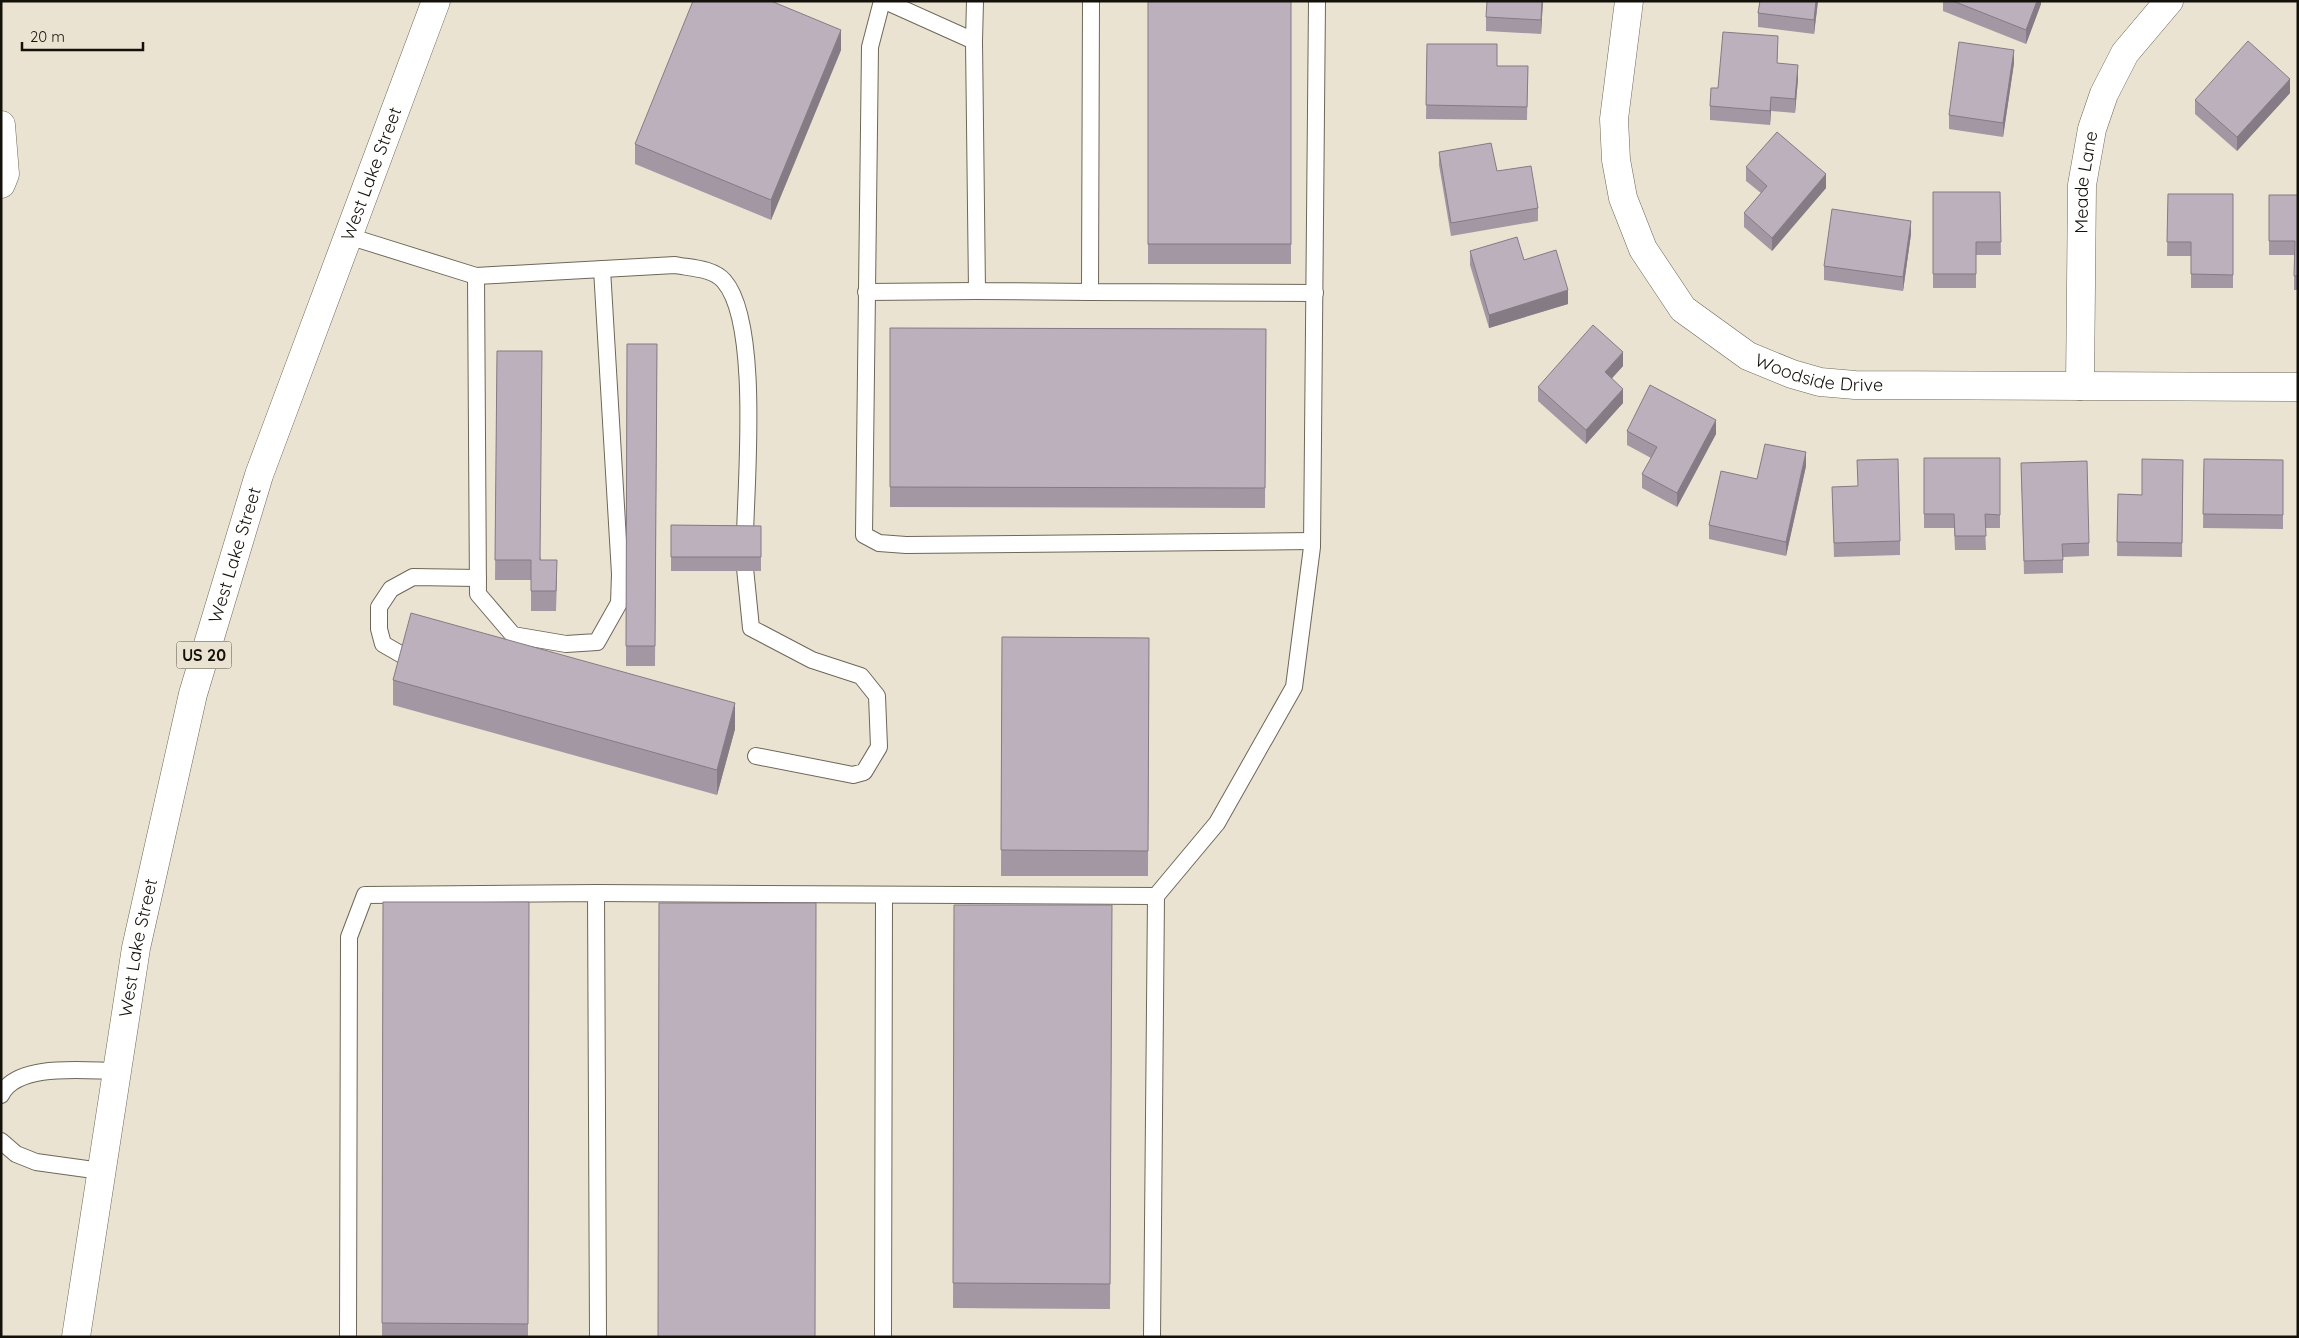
<svg xmlns="http://www.w3.org/2000/svg" width="2299" height="1338" font-family="Quicksand,sans-serif">
<style>
.lines{fill:none;stroke-linecap:round;stroke-linejoin:round}
.lane-casing{stroke:#6e6759;stroke-width:18}
.street-casing{stroke:#6e6759;stroke-width:29}
.primary-casing{stroke:#6e6759;stroke-width:29}
.lane{stroke:#fff;stroke-width:16}
.street{stroke:#fff;stroke-width:28}
.primary{stroke:#fff;stroke-width:28}
.wall{fill:#a397a3}
.shaded-wall{fill:#847b84}
.building{fill:#bdb0bd;stroke:#847b84}
.labels{text-anchor:middle;stroke-width:4;stroke-linejoin:round;paint-order:stroke}
.shield{fill:#ebe3d2;stroke:#545047;stroke-width:1}
.shield-label{font-size:16px;font-weight:bold;fill:#14110b}
.street-label{font-size:18px;fill:#14110b;stroke:#ebe3d2}
</style>
<rect width="100%" height="100%" fill="#ebe3d2"/>
<g class="lines">
<g class="lane-casing">
<g id="lane">
<path d="M882 1 870 47 864 535 879 543 906 545 1312 541"/>
<path d="M885 1 974 41 977 291 1090 292"/>
<path d="M1091 1 1090 292 1315 293"/>
<path d="M974 41 975 1"/>
<path d="M348 236 476 276 675 265C690 268 713 268 724 281 760 322 746 480 745 536"/>
<path d="M476 276 478 594 513 635 566 644 597 642 619 603 620 574 602 269"/>
<path d="M866 292 977 291"/>
<path d="M745 568 751 628 812 660 861 676 877 696 879 747 864 772 853 775 756 756"/>
<path d="M418 664 383 644 379 629V607L391 589 413 577 478 578"/>
<path d="M596 893 1156 896 1152 1337"/>
<path d="M1156 896 1217 823 1294 687 1312 547 1317 1"/>
<path d="M1 1095C17 1062 86 1071 117 1071"/>
<path d="M1 1141 16 1154 36 1162 101 1171"/>
<path d="M348 1337 349 937 365 895 596 893 598 1337"/>
<path d="M883 1337 884 895"/>
</g>
</g>
<g class="street-casing">
<g id="street">
<path id="s1" d="M1629 1 1614 119 1616 160 1623 198 1643 249 1683 309 1748 356 1792 374 1820 382 1855 385 2298 387"/>
<path d="M1 125 5 174 1 184"/>
<path id="s2" d="M2080 386 2082 185 2092 129 2104 94 2125 53 2169 1"/>
</g>
</g>
<g class="primary-casing">
<g id="primary">
<path id="s3" d="M76 1337 136 948 193 694 259 475 436 1"/>
</g>
</g>
<use href="#lane" class="lane"/>
<use href="#street" class="street"/>
<use href="#primary" class="primary"/>
</g>
<g class="wall">
<rect x="1148" y="1" width="143" height="263"/>
<path d="M1543 1 1541 34 1486 31V17Z"/>
<path d="M1760 1H1818L1814 34 1758 27V13Z"/>
<path d="M1943 1H2041V4L2026 44 1943 11Z"/>
<path d="M1427 44 1497 66H1528L1527 120 1426 119Z"/>
<path d="M841 50 771 220 635 164V144Z"/>
<path d="M1778 50 1777 63 1798 79 1795 113 1771 111 1770 125 1710 120V106L1718 88Z"/>
<path d="M2014 63 2003 137 1949 129V115Z"/>
<path d="M2290 93 2237 151 2195 114V100Z"/>
<path d="M1439 152 1497 171 1538 208V221L1451 236 1439 165Z"/>
<path d="M1746 167 1826 188 1772 251 1744 227V213L1761 193 1746 181Z"/>
<path d="M1933 192H2000L2001 255H1976V288H1933Z"/>
<path d="M2168 194H2233V288H2191V256H2167Z"/>
<path d="M2269 195H2298V290H2294V255H2269Z"/>
<path d="M1911 234 1903 291 1824 280V266Z"/>
<path d="M1470 251 1524 260 1568 304 1489 328 1470 265Z"/>
<path d="M890 328 1266 329 1265 508 890 507Z"/>
<path d="M627 344H657L655 666H626Z"/>
<path d="M497 351 541 560 557 580 556 611H531V580H495Z"/>
<path d="M1623 366 1612 378 1623 403 1586 444 1538 401V387Z"/>
<path d="M1627 431 1716 434 1677 507 1642 488V474L1651 458 1627 445Z"/>
<path d="M1924 458H2000V528H1985L1986 550H1955L1954 528H1924Z"/>
<path d="M2204 459 2283 460V529L2203 528Z"/>
<path d="M2183 460 2182 557 2117 556 2118 494 2142 495Z"/>
<path d="M2021 463 2089 543V556L2063 557V573L2024 574Z"/>
<path d="M1806 466 1786 556 1709 539V525L1757 479Z"/>
<path d="M1832 487 1900 541V555L1834 557Z"/>
<path d="M671 525 761 526V571H671Z"/>
<path d="M1002 637 1149 638 1148 876H1001Z"/>
<path d="M393 680 735 729 717 795 393 705Z"/>
<path d="M383 902H529L528 1337H382Z"/>
<path d="M954 905H1112L1110 1309 953 1308Z"/>
</g>
<g class="shaded-wall">
<path d="M1542 1H1543L1541 34V20Z"/>
<path d="M1816 1H1818L1814 34V20Z"/>
<path d="M2037 1H2041V4L2026 44V30Z"/>
<path d="M841 30V50L771 220V200Z"/>
<path d="M2014 50V63L2003 137V123Z"/>
<path d="M1798 65V79L1795 113V99Z"/>
<path d="M2290 79V93L2237 151V137Z"/>
<path d="M1771 97V111L1770 125V111Z"/>
<path d="M1826 174V188L1772 251V238Z"/>
<path d="M1911 221V234L1903 291V277Z"/>
<path d="M1568 290V304L1489 328V315Z"/>
<path d="M1623 352V366L1605 386V372Z"/>
<path d="M1623 389V403L1586 444V430Z"/>
<path d="M1716 420V434L1677 507V493Z"/>
<path d="M1806 452V466L1786 556V542Z"/>
<path d="M735 703V729L717 795V770Z"/>
</g>
<g class="building">
<path d="M693 1H771L841 30 771 200 635 144Z"/>
<rect x="1148" y="1" width="143" height="243"/>
<path d="M1487 1H1542L1541 20 1486 17Z"/>
<path d="M1760 1H1816L1814 20 1758 13Z"/>
<path d="M1953 1H2037L2026 30Z"/>
<path d="M1723 32 1778 36 1777 63 1798 65 1795 99 1771 97 1770 111 1710 106 1711 88H1718Z"/>
<path d="M2248 41 2290 79 2237 137 2195 100Z"/>
<path d="M1959 42 2014 50 2003 123 1949 115Z"/>
<path d="M1427 44H1497V66H1528L1527 107 1426 105Z"/>
<path d="M1777 132 1826 174 1772 238 1744 213 1767 186 1746 167Z"/>
<path d="M1491 143 1497 171 1531 166 1538 208 1451 223 1439 152Z"/>
<path d="M1933 192H2000L2001 242H1976V274H1933Z"/>
<path d="M2168 194H2233V275L2191 274V242H2167Z"/>
<path d="M2269 195H2298V276H2294L2295 241H2269Z"/>
<path d="M1832 209 1911 221 1903 277 1824 266Z"/>
<path d="M1517 237 1524 260 1556 250 1568 290 1489 315 1470 251Z"/>
<path d="M1593 325 1623 352 1605 372 1623 389 1586 430 1538 387Z"/>
<path d="M890 328 1266 329 1265 488 890 487Z"/>
<path d="M627 344H657L655 646H626Z"/>
<path d="M497 351H542L540 560H557L556 591H531V560H495Z"/>
<path d="M1650 385 1716 420 1677 493 1642 474 1657 447 1627 431Z"/>
<path d="M1765 444 1806 452 1786 542 1709 525 1721 471 1757 479Z"/>
<path d="M1924 458H2000V515L1985 514 1986 536H1955L1954 514H1924Z"/>
<path d="M1898 459 1900 541 1834 543 1832 487 1858 486 1857 460Z"/>
<path d="M2142 459 2183 460 2182 543 2117 542 2118 494 2142 495Z"/>
<path d="M2204 459 2283 460V515L2203 514Z"/>
<path d="M2087 461 2089 543 2062 544 2063 560 2024 561 2021 463Z"/>
<path d="M671 525 761 526V557H671Z"/>
<path d="M411 613 735 703 717 770 393 680Z"/>
<path d="M1002 637 1149 638 1148 851 1001 850Z"/>
<path d="M383 902H529L528 1324 382 1323Z"/>
<path d="M659 903H816L815 1337H658Z"/>
<path d="M954 905H1112L1110 1284 953 1283Z"/>
</g>
<g class="labels">
<rect class="shield" x="176.5" y="641.5" width="55" height="27" rx="4"/>
<g class="shield-label">
<text x="204" y="661">US 20</text>
</g>
<g class="street-label">
<text dy="6" stroke="none"><textPath href="#s3" startOffset="1204">West Lake Street</textPath></text>
<text dy="6" stroke="none"><textPath href="#s2" startOffset="204">Meade Lane</textPath></text>
<text dy="6" stroke="none"><textPath href="#s1" startOffset="480">Woodside Drive</textPath></text>
<text dy="6" stroke="none"><textPath href="#s3" startOffset="799">West Lake Street</textPath></text>
<text dy="6" stroke="none"><textPath href="#s3" startOffset="394">West Lake Street</textPath></text>
</g>
</g>
<rect width="2299" height="1338" fill="none" stroke="#14110b" stroke-width="5"/>
<path d="M22 42v8h121v-8" fill="none" stroke="#14110b" stroke-width="2.5"/>
<text x="30" y="42" font-size="15" fill="#14110b" stroke="#ebe3d2" stroke-width="4" paint-order="stroke">20 m</text>
</svg>
